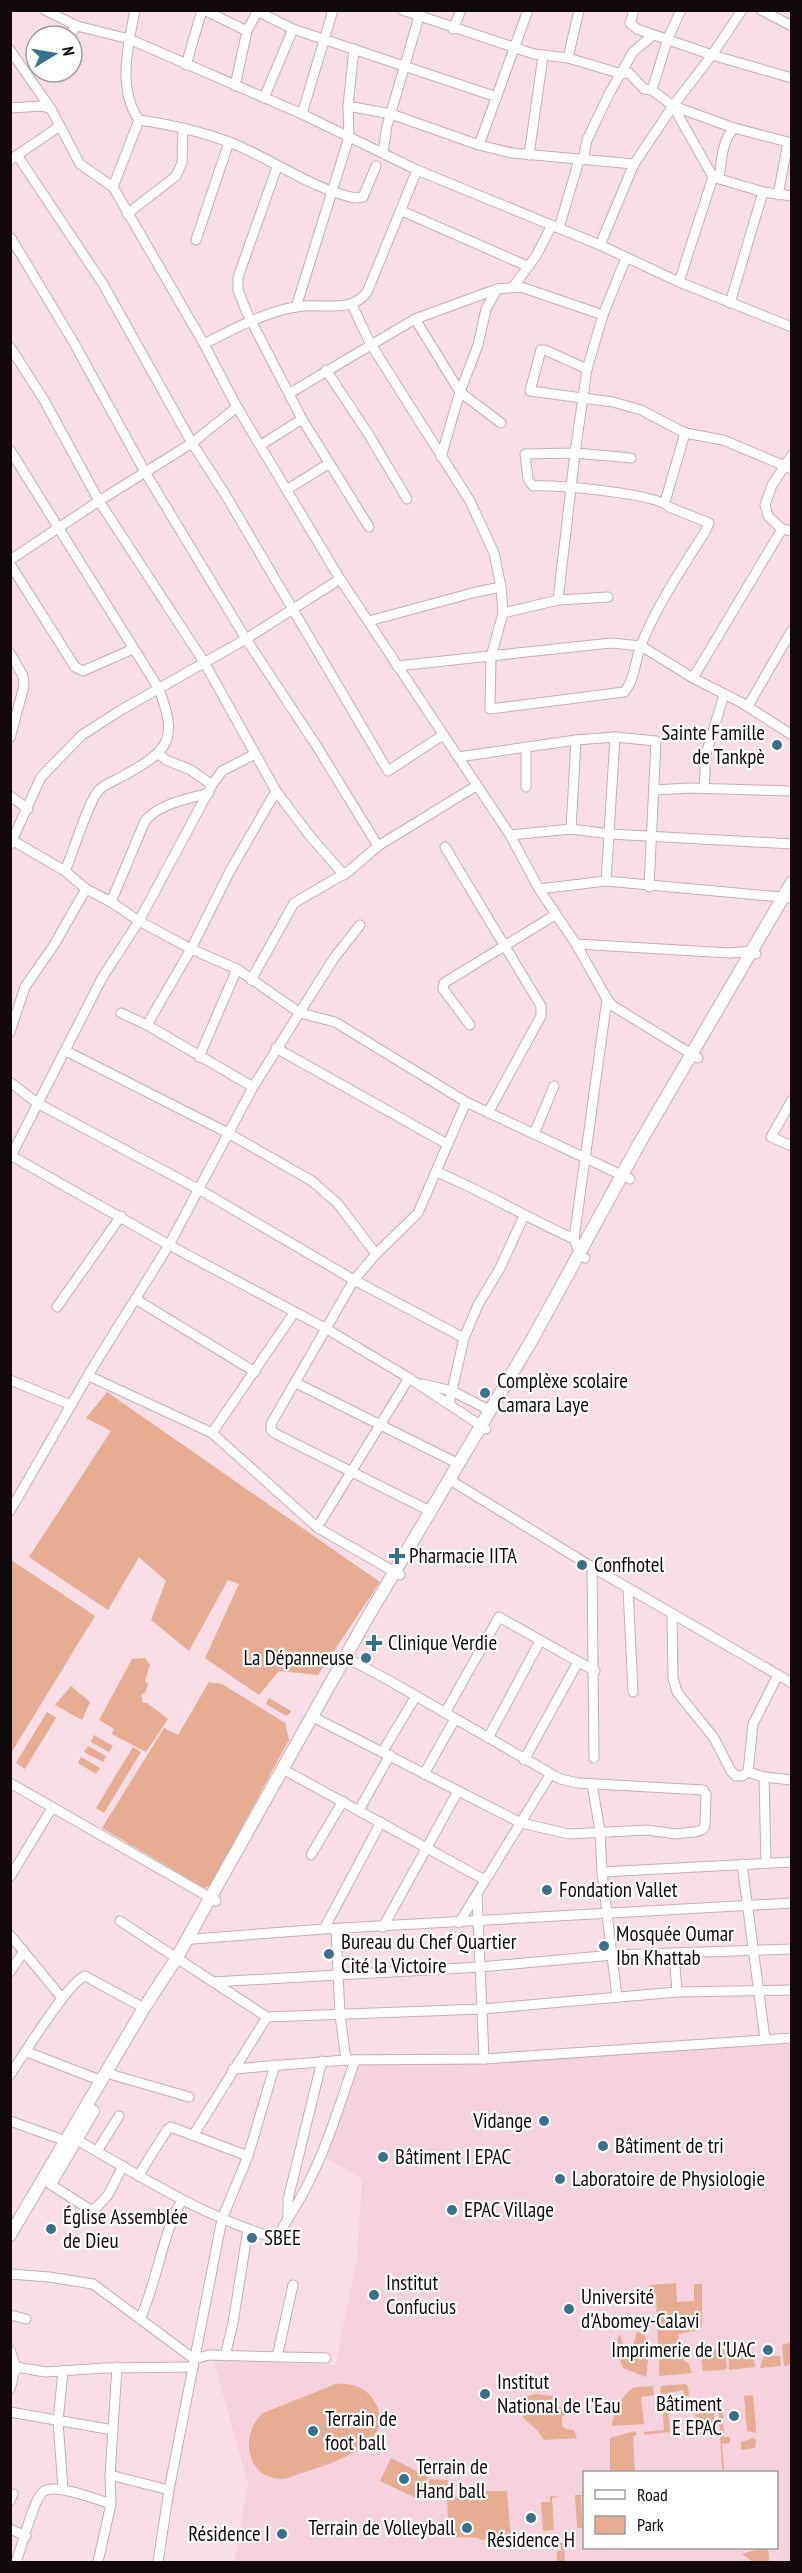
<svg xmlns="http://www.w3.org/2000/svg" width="802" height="2573" font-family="'PT Sans Narrow',sans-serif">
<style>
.built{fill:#f6d1de;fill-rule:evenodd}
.green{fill:#e6ad92}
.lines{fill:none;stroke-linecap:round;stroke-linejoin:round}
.minor-casing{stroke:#c8adb6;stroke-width:11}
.major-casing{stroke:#c8adb6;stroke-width:14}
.minor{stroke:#fff;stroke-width:9}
.major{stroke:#fff;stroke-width:12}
.poi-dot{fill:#38718b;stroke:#fff;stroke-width:2}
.labels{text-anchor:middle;stroke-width:4.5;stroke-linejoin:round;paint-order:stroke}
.poi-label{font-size:21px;fill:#12090c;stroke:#fff;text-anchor:start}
</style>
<rect width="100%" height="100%" fill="#fadee7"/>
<path class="built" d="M791 2039V2562H234L248 2483 213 2359 335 2365 357 2259 362 2179 325 2157 360 2064 488 2062ZM584 2472H776V2548H584Z"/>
<g class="green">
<path d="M107 1392 380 1582 318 1675 279 1671 259 1695 205 1658 239 1584 228 1580 189 1651 151 1620 166 1581 139 1557 108 1610 29 1557 111 1431 86 1418Z"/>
<path d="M11 1560 95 1616 11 1753Z"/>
<path d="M145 1658 150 1665 145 1681 148 1684 145 1693 141 1694 143 1703H147L168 1719 146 1752 112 1734 114 1729 99 1720 132 1659Z"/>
<path d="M209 1682 222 1684 285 1723 289 1740 210 1886 204 1888 102 1828 164 1728 178 1735Z"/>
<path d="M71 1686 90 1702 82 1720 55 1705Z"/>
<path d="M269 1698 291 1711 289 1714 286 1716 266 1704Z"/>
<path d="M47 1712 56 1718 25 1769 16 1763Z"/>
<path d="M94 1735 113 1746 109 1752 91 1742Z"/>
<path d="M88 1746 106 1756 103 1762 84 1752Z"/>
<path d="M133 1747 141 1752 104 1813 96 1808Z"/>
<path d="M81 1757 100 1768 96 1774 78 1763Z"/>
<path d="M676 2283 677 2302 694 2301V2284H702V2326L699 2330 679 2334 677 2345 658 2346 656 2295 649 2294V2285Z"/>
<path d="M637 2332 645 2335 649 2352 646 2377 623 2368 617 2351 618 2337 620 2335 624 2347 633 2345Z"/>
<path d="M791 2342V2364L784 2366 782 2345Z"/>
<path d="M733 2344 738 2352H753L755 2367 729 2370 728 2349Z"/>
<path d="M717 2348H724L727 2368 724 2370 703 2371 701 2359Z"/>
<path d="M659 2354H676L689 2364 692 2373 659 2376Z"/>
<path d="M764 2356H780L781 2366 760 2368Z"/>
<path d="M336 2384C351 2383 365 2387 373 2399 405 2448 317 2467 288 2478 250 2485 236 2438 263 2413Z"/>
<path d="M685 2384 688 2386 689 2396 684 2397 683 2390 660 2395 661 2386Z"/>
<path d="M653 2386 654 2395 641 2397 644 2424 612 2426C613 2414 622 2395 633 2388 638 2386 647 2387 653 2386Z"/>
<path d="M535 2394 553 2396 558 2407H566L568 2412 562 2417V2426L566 2429 574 2430 577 2438 544 2440 537 2430 523 2418 522 2403 528 2396Z"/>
<path d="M753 2395 756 2430V2433L747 2431 744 2396Z"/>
<path d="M667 2399 670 2432 644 2435V2432L664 2430 662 2400Z"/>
<path d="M718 2400H722L724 2437H730V2443L722 2444 724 2469 722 2470Z"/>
<path d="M714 2412 715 2434H710L709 2426 701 2427 702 2434 697 2435 695 2414Z"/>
<path d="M635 2431 637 2435 633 2436 635 2472H610V2438Z"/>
<path d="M754 2438 756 2441 755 2448 741 2450V2442Z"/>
<path d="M391 2458 428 2477 418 2499 380 2481Z"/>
<path d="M429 2479 448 2480 447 2492 428 2491Z"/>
<path d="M478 2491H507L511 2538 479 2540V2538L453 2537 452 2522 448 2519 447 2497 477 2496Z"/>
<path d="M575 2495H584L581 2497 583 2528H577Z"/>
<path d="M550 2496 562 2497 552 2498 554 2530 543 2531 541 2502H550Z"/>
<path d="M557 2543H569V2548H564L565 2562H557V2551H561V2548H557Z"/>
<path d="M762 2548H768L769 2562H753L742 2554Z"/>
</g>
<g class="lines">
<g class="minor-casing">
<g id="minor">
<path d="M45 10 77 26 129 39 302 114 417 170 600 245 679 282 792 327"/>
<path d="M204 10 247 31"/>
<path d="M402 10 534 54 568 58 622 74 629 73 644 89 652 90 673 106 712 55 742 10"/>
<path d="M634 10 630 23 637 29 712 55 792 78"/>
<path d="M761 10 792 26"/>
<path d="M257 11 293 29 497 97"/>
<path d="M453 29 461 10"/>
<path d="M69 36 77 26"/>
<path d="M10 50 51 109 80 164 113 187 204 344 237 407 340 579 510 835 539 889 576 944 607 999 613 1006 698 1058"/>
<path d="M568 58 579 10"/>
<path d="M186 65 202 10"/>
<path d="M235 86 247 31 258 10"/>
<path d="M652 90 668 38 681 10"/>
<path d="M264 98 293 29"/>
<path d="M348 106 391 114 479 145 512 153 634 164"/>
<path d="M673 106 713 177 763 192 792 196"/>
<path d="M673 106 734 128"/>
<path d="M10 108 42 106 51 109"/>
<path d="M302 114 333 10"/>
<path d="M139 120C169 124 200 131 229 142 271 158 309 188 355 198L363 197 376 166"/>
<path d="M479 145 528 10"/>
<path d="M383 153 387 126 421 10"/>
<path d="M17 155 103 284 192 443 225 494 388 771 443 735"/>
<path d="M529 155 543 56"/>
<path d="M10 160 60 126"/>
<path d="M583 160 587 140 609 94 633 52 653 35"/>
<path d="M277 167 243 263 238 277V290L247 313 302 419 369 527"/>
<path d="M719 179C721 163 722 140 734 128L788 142 778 195"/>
<path d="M113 187 139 120C117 89 128 46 135 10"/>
<path d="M402 211 527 266"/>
<path d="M127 214 176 176 182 163 183 128"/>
<path d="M559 228 579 160"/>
<path d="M11 238 74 343 145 472 246 639 316 745 378 846"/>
<path d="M196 240 229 142"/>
<path d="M600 245 634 164 673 106"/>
<path d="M679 282 713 177"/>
<path d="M513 287 536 256 552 225"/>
<path d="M730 303 763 192"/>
<path d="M352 305 370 343 470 501 494 553 501 587 503 613 491 657 490 709 624 692C635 680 635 660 641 645 657 605 682 568 705 532L709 523 669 507C656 493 555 485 533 486L528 479 525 454 575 453 631 458"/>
<path d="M296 307 349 137 348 106 354 49"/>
<path d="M415 319 460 392 501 423"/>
<path d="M204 344C233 329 263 313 295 307 320 302 354 315 368 290L417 170"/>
<path d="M10 347 44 400 99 501 204 662 276 791 310 836 344 875"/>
<path d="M587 369 545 350H541L530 391 613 402 641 410 685 433 723 440 792 469"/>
<path d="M326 370 369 435 407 499"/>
<path d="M290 393 415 319 497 289 521 287 603 315"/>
<path d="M261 445 302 419"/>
<path d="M10 450 159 689C178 740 170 750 123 776 116 780 105 784 99 790 88 802 73 853 65 871"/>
<path d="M792 455 772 485 765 505 768 516 782 529 792 531"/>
<path d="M441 457 460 392 478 345 486 309 497 289"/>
<path d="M288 489 328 464"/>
<path d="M665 502 685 433"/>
<path d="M10 560 99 501 192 443 237 407"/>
<path d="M10 564 75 667 83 671 133 649"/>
<path d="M558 600 575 453 587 369 603 315 626 258"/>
<path d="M503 613 558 600 608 597"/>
<path d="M369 621 476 592 501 587"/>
<path d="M10 653 23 676 24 686 10 738"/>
<path d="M397 666 611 643 641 646 693 678 742 703 792 735"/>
<path d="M693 678 782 529"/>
<path d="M748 706 792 630"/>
<path d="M526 747V787"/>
<path d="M159 754 166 760 191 770 212 785"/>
<path d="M458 757 576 740 615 737 656 741 649 887"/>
<path d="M704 788 706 754 724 695"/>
<path d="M655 790 689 788 792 791"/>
<path d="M10 796 28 809"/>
<path d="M571 829 576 740"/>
<path d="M510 835 571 829 610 834 792 844"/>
<path d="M10 839 65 871 86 889 111 902 139 921 191 949 237 969 300 1013 335 1022 466 1102 630 1179"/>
<path d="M10 845 41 777 82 735 121 710 246 639 340 579"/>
<path d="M445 847 541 1006V1016L488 1113"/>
<path d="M606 881 615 737"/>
<path d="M539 889 606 881 792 898"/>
<path d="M111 902 145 821C160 803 188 799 209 793"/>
<path d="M576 944 730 953 751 951 756 954"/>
<path d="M251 980 294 903 349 871 378 846 476 786"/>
<path d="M121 1013 147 1025 253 1087"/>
<path d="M147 1025 191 949 230 871 276 791"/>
<path d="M470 1025 443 989 444 983 555 915"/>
<path d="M10 1032 25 987 54 945 86 889"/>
<path d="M276 1048 447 1144"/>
<path d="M66 1051 228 1133 312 1181 338 1204 376 1254"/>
<path d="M199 1057 237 969"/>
<path d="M10 1082 37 1103 200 1190 354 1280 464 1338"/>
<path d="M792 1100 771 1137 792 1146"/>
<path d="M534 1134 554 1086"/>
<path d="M10 1155 169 1245 325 1328 409 1378 486 1429"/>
<path d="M10 1158 102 978 139 921 212 785 222 771 255 754"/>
<path d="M437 1172C484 1192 528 1218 574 1239L580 1255 585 1258"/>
<path d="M574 1239 607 999"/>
<path d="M137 1300 255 1372"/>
<path d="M57 1307 121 1216"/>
<path d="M89 1376 212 1433 318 1528 400 1575"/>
<path d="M10 1380 71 1405"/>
<path d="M296 1383 459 1464"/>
<path d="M422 1384 452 1391 489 1410"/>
<path d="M449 1404 464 1338 478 1305 500 1268 524 1216"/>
<path d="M212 1433 294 1313"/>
<path d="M450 1480 592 1567 792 1683"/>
<path d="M10 1511 93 1367 169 1245 253 1087 334 958 360 925"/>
<path d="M432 1512 276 1434 271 1430V1424L354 1280 376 1254 418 1213 466 1102"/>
<path d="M321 1521 409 1378"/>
<path d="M592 1567 594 1758"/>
<path d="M628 1588 633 1692"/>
<path d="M672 1614 673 1678 677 1692 714 1738 731 1771 736 1776H742L748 1772 764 1777"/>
<path d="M445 1713 499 1617 595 1671"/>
<path d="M317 1719 521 1823 569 1834 647 1830 676 1834 694 1832 702 1830 705 1826 706 1794 703 1790 578 1783 560 1779 390 1681 351 1660"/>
<path d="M488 1738 540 1641"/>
<path d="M383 1751 416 1696"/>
<path d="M524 1760 578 1662"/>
<path d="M288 1772 485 1880"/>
<path d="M748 1772 753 1724 778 1675"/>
<path d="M424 1774 455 1719"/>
<path d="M10 1783 216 1901"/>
<path d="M592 1784 600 1831 602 1872 617 1997"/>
<path d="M359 1810 390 1755"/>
<path d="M311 1855 343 1801"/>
<path d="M766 1862 764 1777 792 1780"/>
<path d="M742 1864 765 2039"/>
<path d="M602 1872 792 1862"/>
<path d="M10 1877 52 1808"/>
<path d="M477 1894 484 2059"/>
<path d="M120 1921 267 2017 482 2009 677 1992 792 1990"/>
<path d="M459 1923 550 1775"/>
<path d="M383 1927 458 1791"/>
<path d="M324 1929 381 1822"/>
<path d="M336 1930 340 2015 346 2060"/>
<path d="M10 1935 62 1998"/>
<path d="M193 1939 324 1929 792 1903"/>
<path d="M674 1953 677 1992"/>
<path d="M10 1972 24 1951"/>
<path d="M213 1982 480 1967 613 1955 792 1949"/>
<path d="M27 2052 102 2081"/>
<path d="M233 2069 346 2060 484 2059 792 2038"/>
<path d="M10 2075C22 2057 69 1981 85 1976L144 2008"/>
<path d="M113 2075 189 2097"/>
<path d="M10 2121 66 2141 77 2140C140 2176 202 2216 272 2237 281 2235 283 2227 287 2220 320 2171 336 2116 355 2060"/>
<path d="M194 2134 267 2017"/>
<path d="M97 2151 119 2116"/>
<path d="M138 2176 167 2130 171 2127 248 2156"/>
<path d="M50 2184 89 2209H95L108 2195 123 2166"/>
<path d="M288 2219V2199L322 2061"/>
<path d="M10 2274 49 2277 93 2284 194 2359 209 2355 326 2358"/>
<path d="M10 2315 26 2319"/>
<path d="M140 2319C158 2280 161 2237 182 2200"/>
<path d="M10 2350 16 2367 10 2389"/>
<path d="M225 2356 233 2323 248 2229"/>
<path d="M277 2357 293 2285"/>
<path d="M16 2367 46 2372 105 2368 193 2367"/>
<path d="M10 2412 113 2430"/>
<path d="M110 2475 169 2490"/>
<path d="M63 2489 58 2421 63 2371"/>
<path d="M10 2501 13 2494"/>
<path d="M10 2529 26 2536"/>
<path d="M16 2562C21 2549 34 2498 43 2492 54 2482 98 2500 111 2504"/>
<path d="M98 2562 111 2504 110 2475 117 2367"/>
<path d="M158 2562 169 2490 222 2219 248 2156 275 2065"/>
</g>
</g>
<g class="major-casing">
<g id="major">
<path d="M53 2179 93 2111"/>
<path d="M10 2235 144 2008 176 1959 366 1620 533 1338 639 1144 792 882"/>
</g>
</g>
<use href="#minor" class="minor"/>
<use href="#major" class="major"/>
</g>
<g class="poi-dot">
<circle cx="777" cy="745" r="6"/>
<circle cx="485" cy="1393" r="6"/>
<path d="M394 1547h6v6h6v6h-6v6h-6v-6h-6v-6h6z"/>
<circle cx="582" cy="1565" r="6"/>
<path d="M371 1634h6v6h6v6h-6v6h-6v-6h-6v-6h6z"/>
<circle cx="366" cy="1658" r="6"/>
<circle cx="547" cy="1890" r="6"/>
<circle cx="604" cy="1946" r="6"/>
<circle cx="329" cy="1954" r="6"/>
<circle cx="544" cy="2121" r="6"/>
<circle cx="603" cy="2146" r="6"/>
<circle cx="383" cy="2157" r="6"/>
<circle cx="560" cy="2179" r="6"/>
<circle cx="452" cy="2210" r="6"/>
<circle cx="51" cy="2229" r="6"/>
<circle cx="252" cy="2238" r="6"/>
<circle cx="374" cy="2295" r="6"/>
<circle cx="569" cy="2309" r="6"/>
<circle cx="768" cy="2350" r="6"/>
<circle cx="485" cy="2394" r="6"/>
<circle cx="734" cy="2416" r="6"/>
<circle cx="313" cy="2431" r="6"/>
<circle cx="404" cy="2479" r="6"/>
<circle cx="531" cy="2518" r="6"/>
<circle cx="467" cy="2528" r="6"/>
<circle cx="282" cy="2534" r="6"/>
</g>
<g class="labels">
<g class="poi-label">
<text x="765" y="740" text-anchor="end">Sainte Famille<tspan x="765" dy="24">de Tankpè</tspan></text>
<text x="497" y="1388">Complèxe scolaire<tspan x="497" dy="24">Camara Laye</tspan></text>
<text x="409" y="1563">Pharmacie IITA</text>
<text x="594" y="1572">Confhotel</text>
<text x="388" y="1650">Clinique Verdie</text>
<text x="354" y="1665" text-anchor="end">La Dépanneuse</text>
<text x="559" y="1897">Fondation Vallet</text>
<text x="616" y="1941">Mosquée Oumar<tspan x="616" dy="24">Ibn Khattab</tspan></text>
<text x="341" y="1949">Bureau du Chef Quartier<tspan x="341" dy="24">Cité la Victoire</tspan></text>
<text x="532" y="2128" text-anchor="end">Vidange</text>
<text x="615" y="2153">Bâtiment de tri</text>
<text x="395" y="2164">Bâtiment I EPAC</text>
<text x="572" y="2186">Laboratoire de Physiologie</text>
<text x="464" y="2217">EPAC Village</text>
<text x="63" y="2224">Église Assemblée<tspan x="63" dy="24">de Dieu</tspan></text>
<text x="264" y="2245">SBEE</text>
<text x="386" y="2290">Institut<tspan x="386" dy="24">Confucius</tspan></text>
<text x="581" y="2304">Université<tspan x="581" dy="24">d'Abomey-Calavi</tspan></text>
<text x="756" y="2357" text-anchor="end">Imprimerie de l'UAC</text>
<text x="497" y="2389">Institut<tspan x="497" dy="24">National de l'Eau</tspan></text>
<text x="722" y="2411" text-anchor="end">Bâtiment<tspan x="722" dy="24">E EPAC</tspan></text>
<text x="325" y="2426">Terrain de<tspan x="325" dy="24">foot ball</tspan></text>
<text x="416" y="2474">Terrain de<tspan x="416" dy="24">Hand ball</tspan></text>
<text x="455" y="2535" text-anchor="end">Terrain de Volleyball</text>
<text x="270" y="2541" text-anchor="end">Résidence I</text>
<text x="531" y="2547" text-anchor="middle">Résidence H</text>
</g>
</g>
<rect width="802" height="2573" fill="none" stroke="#12090c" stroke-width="24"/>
<rect x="583" y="2471" width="195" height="78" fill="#ffffff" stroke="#a09d9e" stroke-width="1.5"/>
<rect x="595" y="2490" width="30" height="9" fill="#ffffff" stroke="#a09d9e" stroke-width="1.5"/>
<text x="637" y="2501" font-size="18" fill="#12090c">Road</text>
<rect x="595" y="2516" width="30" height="18" fill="#e6ad92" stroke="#a09d9e" stroke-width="1.5"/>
<text x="637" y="2531" font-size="18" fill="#12090c">Park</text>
<g transform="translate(54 54) rotate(79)"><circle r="28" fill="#ffffff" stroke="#a09d9e" stroke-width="1.5"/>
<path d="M0-4.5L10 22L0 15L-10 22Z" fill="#38718b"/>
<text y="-9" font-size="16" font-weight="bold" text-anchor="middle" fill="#12090c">N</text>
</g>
</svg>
